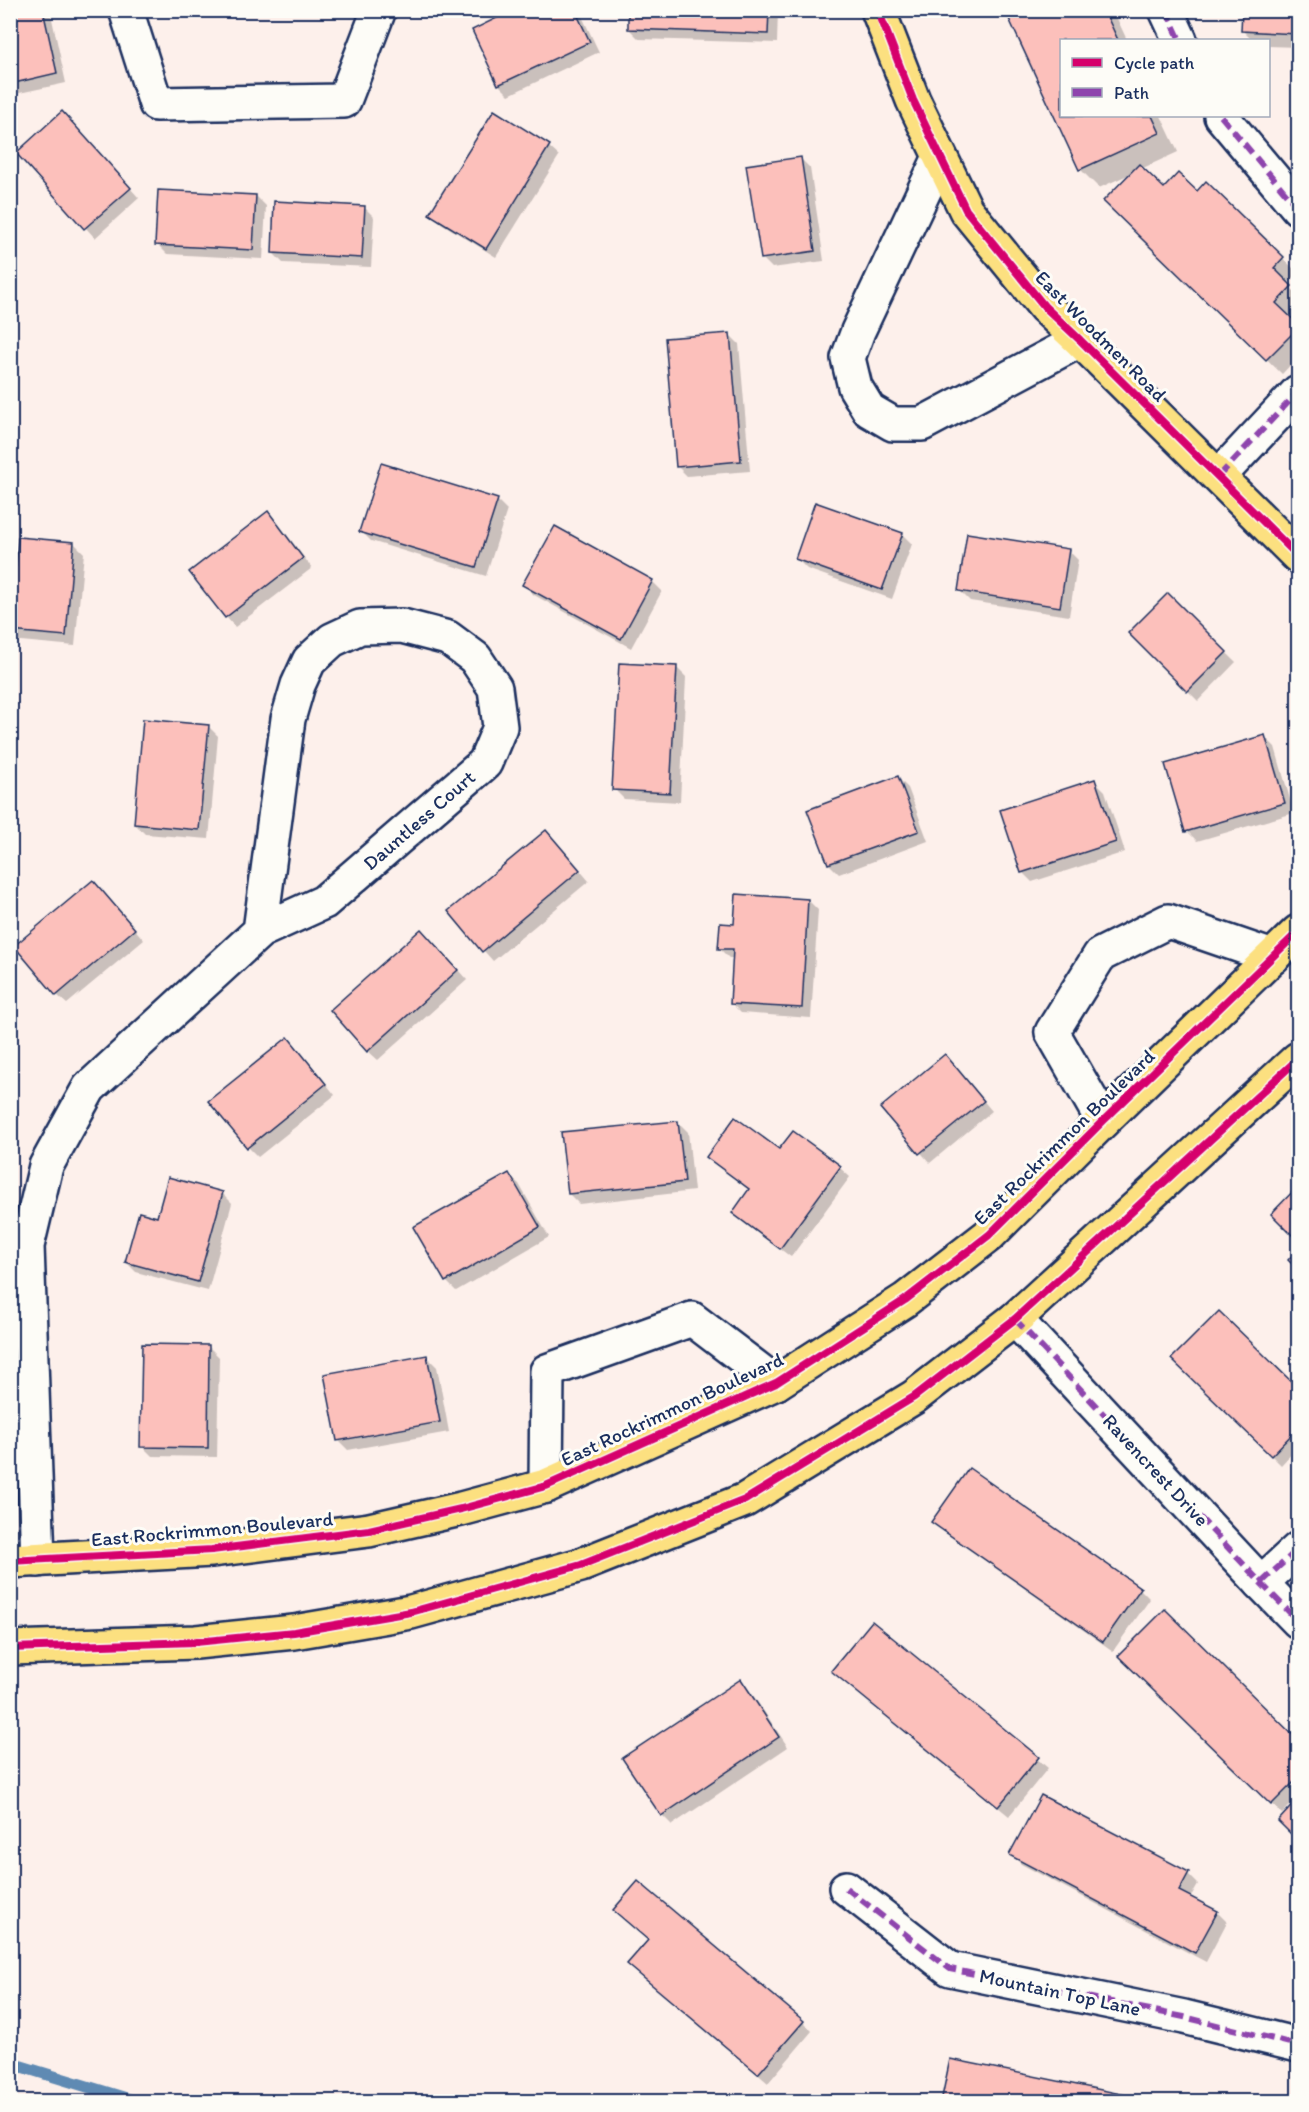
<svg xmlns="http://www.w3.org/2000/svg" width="1309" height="2112" font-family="Itim,sans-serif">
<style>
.shadow{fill:#0003}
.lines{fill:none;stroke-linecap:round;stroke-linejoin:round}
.stream{stroke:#5e8ab3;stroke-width:12}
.building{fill:#fcc0bb;stroke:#1b2f5e;stroke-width:1.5}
.minor-casing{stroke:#1b2f5e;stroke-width:38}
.major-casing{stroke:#1b2f5e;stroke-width:38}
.minor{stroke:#fdfcf7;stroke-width:33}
.major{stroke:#fce080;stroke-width:33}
.quiet{stroke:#8e44ad;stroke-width:6;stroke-dasharray:12 6;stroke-linecap:butt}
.cycleway-casing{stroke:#fdfcf7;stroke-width:11}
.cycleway{stroke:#d6006c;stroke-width:8}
.labels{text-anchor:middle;stroke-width:6;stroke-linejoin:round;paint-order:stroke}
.street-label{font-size:20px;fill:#1b2f5e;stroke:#fdfcf7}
</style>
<rect width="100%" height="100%" fill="#fdf0eb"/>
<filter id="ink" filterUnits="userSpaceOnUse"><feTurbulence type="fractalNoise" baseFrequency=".0167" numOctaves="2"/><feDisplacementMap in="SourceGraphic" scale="12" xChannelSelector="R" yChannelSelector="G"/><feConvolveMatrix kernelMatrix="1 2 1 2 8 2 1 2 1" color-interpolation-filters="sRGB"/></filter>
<g filter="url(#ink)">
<g class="shadow">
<path d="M10 10H50L66 83 10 95Z"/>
<path d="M516 10H579L599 52 509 95 499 85 474 30Z"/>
<path d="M630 10H778L777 43 639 39 629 29Z"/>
<path d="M1007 10H1113L1127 40H1062V116H1161L1178 152 1143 168 1164 191 1197 193 1206 183 1298 273 1287 284 1298 295V310L1290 318 1298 326V357L1282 374 1105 201 1132 173 1099 188 1080 169Z"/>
<path d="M1243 10H1298V47L1268 46V40H1252L1243 31Z"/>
<path d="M494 112 549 147 559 156 496 257 441 223 431 213Z"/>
<path d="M72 123 139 198 95 238 18 153Z"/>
<path d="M800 158 810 168 824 261 772 268 762 258Z"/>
<path d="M256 196 266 206 263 259 167 254 157 244Z"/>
<path d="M364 207 374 217 371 267 283 263 273 253Z"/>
<path d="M729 334 739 344 750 471 687 476 677 466Z"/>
<path d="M497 500 507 510 486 576 371 541 361 531Z"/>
<path d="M268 513 278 523 312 568 235 627 226 617Z"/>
<path d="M555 528 652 581 662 591 631 648 534 595 524 585Z"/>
<path d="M902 534 912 544 892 599 807 569 797 559Z"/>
<path d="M74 543 84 553 75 646 10 640V567H17Z"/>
<path d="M1068 550 1078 560 1069 616 970 601 960 591Z"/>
<path d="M1168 595 1236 662 1198 701 1130 633Z"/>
<path d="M676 667 686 677 680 802 624 799 614 789Z"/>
<path d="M208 726 218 736 209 839 145 834 135 824Z"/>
<path d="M1265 737 1275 747 1294 813 1197 841 1187 831Z"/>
<path d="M898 778 908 788 928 841 839 874 829 864Z"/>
<path d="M1095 781 1105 791 1125 852 1032 882 1022 872Z"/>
<path d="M556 842 589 881 493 961 484 951Z"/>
<path d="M103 892 144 940 67 1004 57 995Z"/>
<path d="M808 900 818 910 811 1018 741 1013 731 1003 734 958H729L719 948 736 925Z"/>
<path d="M431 940 467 980 378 1060 368 1051Z"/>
<path d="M298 1049 335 1095 258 1157 248 1147Z"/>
<path d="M954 1066 992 1111 930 1163 882 1108Z"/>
<path d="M678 1122 688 1132 694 1191 579 1204 569 1194Z"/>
<path d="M793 1133 840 1168 850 1177 791 1257 744 1222 734 1213 750 1191 708 1157 779 1151Z"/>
<path d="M509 1175 519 1184 549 1237 456 1291 446 1281Z"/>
<path d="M1298 1188V1239L1273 1214Z"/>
<path d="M222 1193 232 1203 208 1291 136 1272 126 1262 158 1219Z"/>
<path d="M1219 1313 1298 1390V1447L1281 1465 1173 1359Z"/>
<path d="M209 1347 219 1357 217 1457 152 1456 142 1446Z"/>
<path d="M427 1357 437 1367 449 1432 348 1450 338 1440Z"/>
<path d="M933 1522 1140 1589 1150 1599 1113 1651 943 1531Z"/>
<path d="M1165 1611 1298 1742V1797L1282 1814 1120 1656Z"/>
<path d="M872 1623 1048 1768 1009 1816 843 1680Z"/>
<path d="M741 1681 750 1691 788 1747 672 1825 662 1815Z"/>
<path d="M1298 1802V1839L1280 1821Z"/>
<path d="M1011 1854 1188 1874 1198 1884 1190 1898 1217 1912 1227 1922 1206 1962 1021 1864Z"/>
<path d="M649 1941 803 2022 812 2031 768 2083 629 1964Z"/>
</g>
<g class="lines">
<path class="stream" d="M10 2063 138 2102"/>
</g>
<g class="building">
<path d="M10 10H43L57 73 10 84Z"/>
<path d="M513 10H575L590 42 498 85 472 30Z"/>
<path d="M628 10H769L768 34 628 29Z"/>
<path d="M1005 10H1104L1118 40H1062V116H1152L1160 133 1079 170Z"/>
<path d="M1242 10H1298V34L1241 31Z"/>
<path d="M494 110 550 145 486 249 429 214Z"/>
<path d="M62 111 131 188 84 229 16 153Z"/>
<path d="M801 157 815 251 761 259 746 165Z"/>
<path d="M1139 164 1164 188 1178 173 1197 191 1206 181 1284 257 1274 268 1292 286 1276 303 1298 324V328L1266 360 1103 201Z"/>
<path d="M158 190 256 195 253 250 155 245Z"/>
<path d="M274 201 365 206 362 258 272 253Z"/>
<path d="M730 333 741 461 676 467 665 338Z"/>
<path d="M381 463 498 499 476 567 359 532Z"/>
<path d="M815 502 903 533 882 590 795 559Z"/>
<path d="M268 511 303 558 225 618 189 572Z"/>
<path d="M555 526 653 580 621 639 522 585Z"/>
<path d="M967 533 1069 549 1060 607 958 591Z"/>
<path d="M18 537 74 542 66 636 10 631V565L16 566Z"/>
<path d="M1168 593 1227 652 1187 692 1128 633Z"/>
<path d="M619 663 677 666 670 793 612 790Z"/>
<path d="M143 719 209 725 199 830 134 824Z"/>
<path d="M1265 735 1285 803 1185 832 1165 764Z"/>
<path d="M898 776 919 831 828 864 807 810Z"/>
<path d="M1095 779 1116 842 1021 873 1000 810Z"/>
<path d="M546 830 580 870 482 952 448 911Z"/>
<path d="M93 880 135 929 56 996 14 946Z"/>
<path d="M736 894 808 899 802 1008 730 1004 733 949H718L720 923 734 924Z"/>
<path d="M421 929 458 970 367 1052 330 1010Z"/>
<path d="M288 1037 326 1084 247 1148 208 1101Z"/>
<path d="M945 1054 984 1101 919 1154 880 1108Z"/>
<path d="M735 1117 779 1149 793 1131 841 1166 780 1249 732 1213 749 1189 706 1157Z"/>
<path d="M678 1121 685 1182 568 1194 561 1132Z"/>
<path d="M509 1173 540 1227 445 1282 413 1227Z"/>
<path d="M168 1177 223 1192 198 1282 125 1262 139 1212 157 1217Z"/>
<path d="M1298 1186V1241L1271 1214Z"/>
<path d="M1298 1249V1270L1288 1260Z"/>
<path d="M1219 1311 1298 1388V1428L1271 1456 1171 1359Z"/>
<path d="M142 1344 209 1345 208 1448 140 1447Z"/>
<path d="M427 1355 440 1422 337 1441 324 1374Z"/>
<path d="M969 1468 1141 1588 1103 1642 931 1522Z"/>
<path d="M1165 1609 1298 1740V1778L1271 1805 1118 1656Z"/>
<path d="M872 1621 1039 1757 998 1807 831 1671Z"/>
<path d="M741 1679 779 1737 661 1816 622 1758Z"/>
<path d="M1041 1795 1189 1872 1179 1891 1218 1911 1195 1953 1009 1855Z"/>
<path d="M1298 1799V1841L1278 1821Z"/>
<path d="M638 1881 804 2021 758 2074 627 1964 648 1940 613 1910Z"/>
<path d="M950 2059 1160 2102H941Z"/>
</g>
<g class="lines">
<g class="minor-casing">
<g id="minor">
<path d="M126 10 156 104 344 101 379 10"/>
<path d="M1166 10 1180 40"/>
<path d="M1221 116 1298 208"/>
<path d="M940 157 858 331 848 358 855 387 869 410 893 424H922L1080 340"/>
<path d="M1219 476 1298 392"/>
<path d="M1103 1121 1052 1032 1100 955 1168 921 1273 957"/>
<path d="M1015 1319 1261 1583 1298 1621"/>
<path d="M546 1486 547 1371 692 1319 776 1383"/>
<path d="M38 1560 27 1246 46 1166 89 1088 260 931 324 902 485 763 500 727 495 688 475 658 448 638 402 626 360 627 332 640 309 661 298 685 288 719 260 931"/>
<path d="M1261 1583 1298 1549"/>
<path d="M846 1888 950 1969 1184 2017 1298 2045"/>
</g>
</g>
<g class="major-casing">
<g id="major">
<path d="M878 10 913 100 966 210 1045 307 1080 340 1298 556"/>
<path d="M10 1561 212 1550 369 1530 461 1509 546 1486 776 1383 905 1300 989 1235 1103 1121 1298 932"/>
<path d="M10 1648 196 1642 294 1632 411 1612 581 1565 745 1500 914 1397 1015 1319 1298 1059"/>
</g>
</g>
<use href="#minor" class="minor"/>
<use href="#major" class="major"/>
<g class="quiet">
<path d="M1166 10 1180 40"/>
<path d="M1221 116 1298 208"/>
<path d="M1219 476 1298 392"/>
<path d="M1015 1319 1261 1583 1298 1621"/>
<path d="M1261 1583 1298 1549"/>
<path d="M846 1888 950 1969 1184 2017 1298 2045"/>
</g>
<g class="cycleway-casing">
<g id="cycleway">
<path d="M878 10 913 100 966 210 1045 307 1080 340 1298 556"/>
<path d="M10 1561 212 1550 369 1530 461 1509 546 1486 776 1383 905 1300 989 1235 1103 1121 1298 932"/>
<path d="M10 1648 196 1642 294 1632 411 1612 581 1565 745 1500 914 1397 1015 1319 1298 1059"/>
</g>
</g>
<use href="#cycleway" class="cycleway"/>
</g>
</g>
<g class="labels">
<g class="street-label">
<text transform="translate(1101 336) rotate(45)" y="7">East Woodmen Road</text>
<text transform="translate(419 820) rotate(-41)" y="7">Dauntless Court</text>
<text transform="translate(1064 1137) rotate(-44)" y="7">East Rockrimmon Boulevard</text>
<text transform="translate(672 1409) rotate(-25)" y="7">East Rockrimmon Boulevard</text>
<text transform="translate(1156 1470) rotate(47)" y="7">Ravencrest Drive</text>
<text transform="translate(212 1529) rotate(-5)" y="7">East Rockrimmon Boulevard</text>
<text transform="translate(1060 1992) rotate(12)" y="7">Mountain Top Lane</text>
</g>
</g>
<rect width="1309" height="2112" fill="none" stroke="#fdfcf7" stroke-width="36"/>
<rect x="18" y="18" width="1273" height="2076" fill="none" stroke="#1b2f5e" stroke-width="2" filter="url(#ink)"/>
<rect x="1060" y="39" width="210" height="78" fill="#fdfcf7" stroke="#a3aaba" stroke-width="1.5"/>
<rect x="1072" y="58" width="30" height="9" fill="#d6006c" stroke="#a3aaba" stroke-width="1.5"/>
<text x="1114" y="69" font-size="18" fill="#1b2f5e">Cycle path</text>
<rect x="1072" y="88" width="30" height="9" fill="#8e44ad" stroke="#a3aaba" stroke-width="1.5"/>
<text x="1114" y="99" font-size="18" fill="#1b2f5e">Path</text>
</svg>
